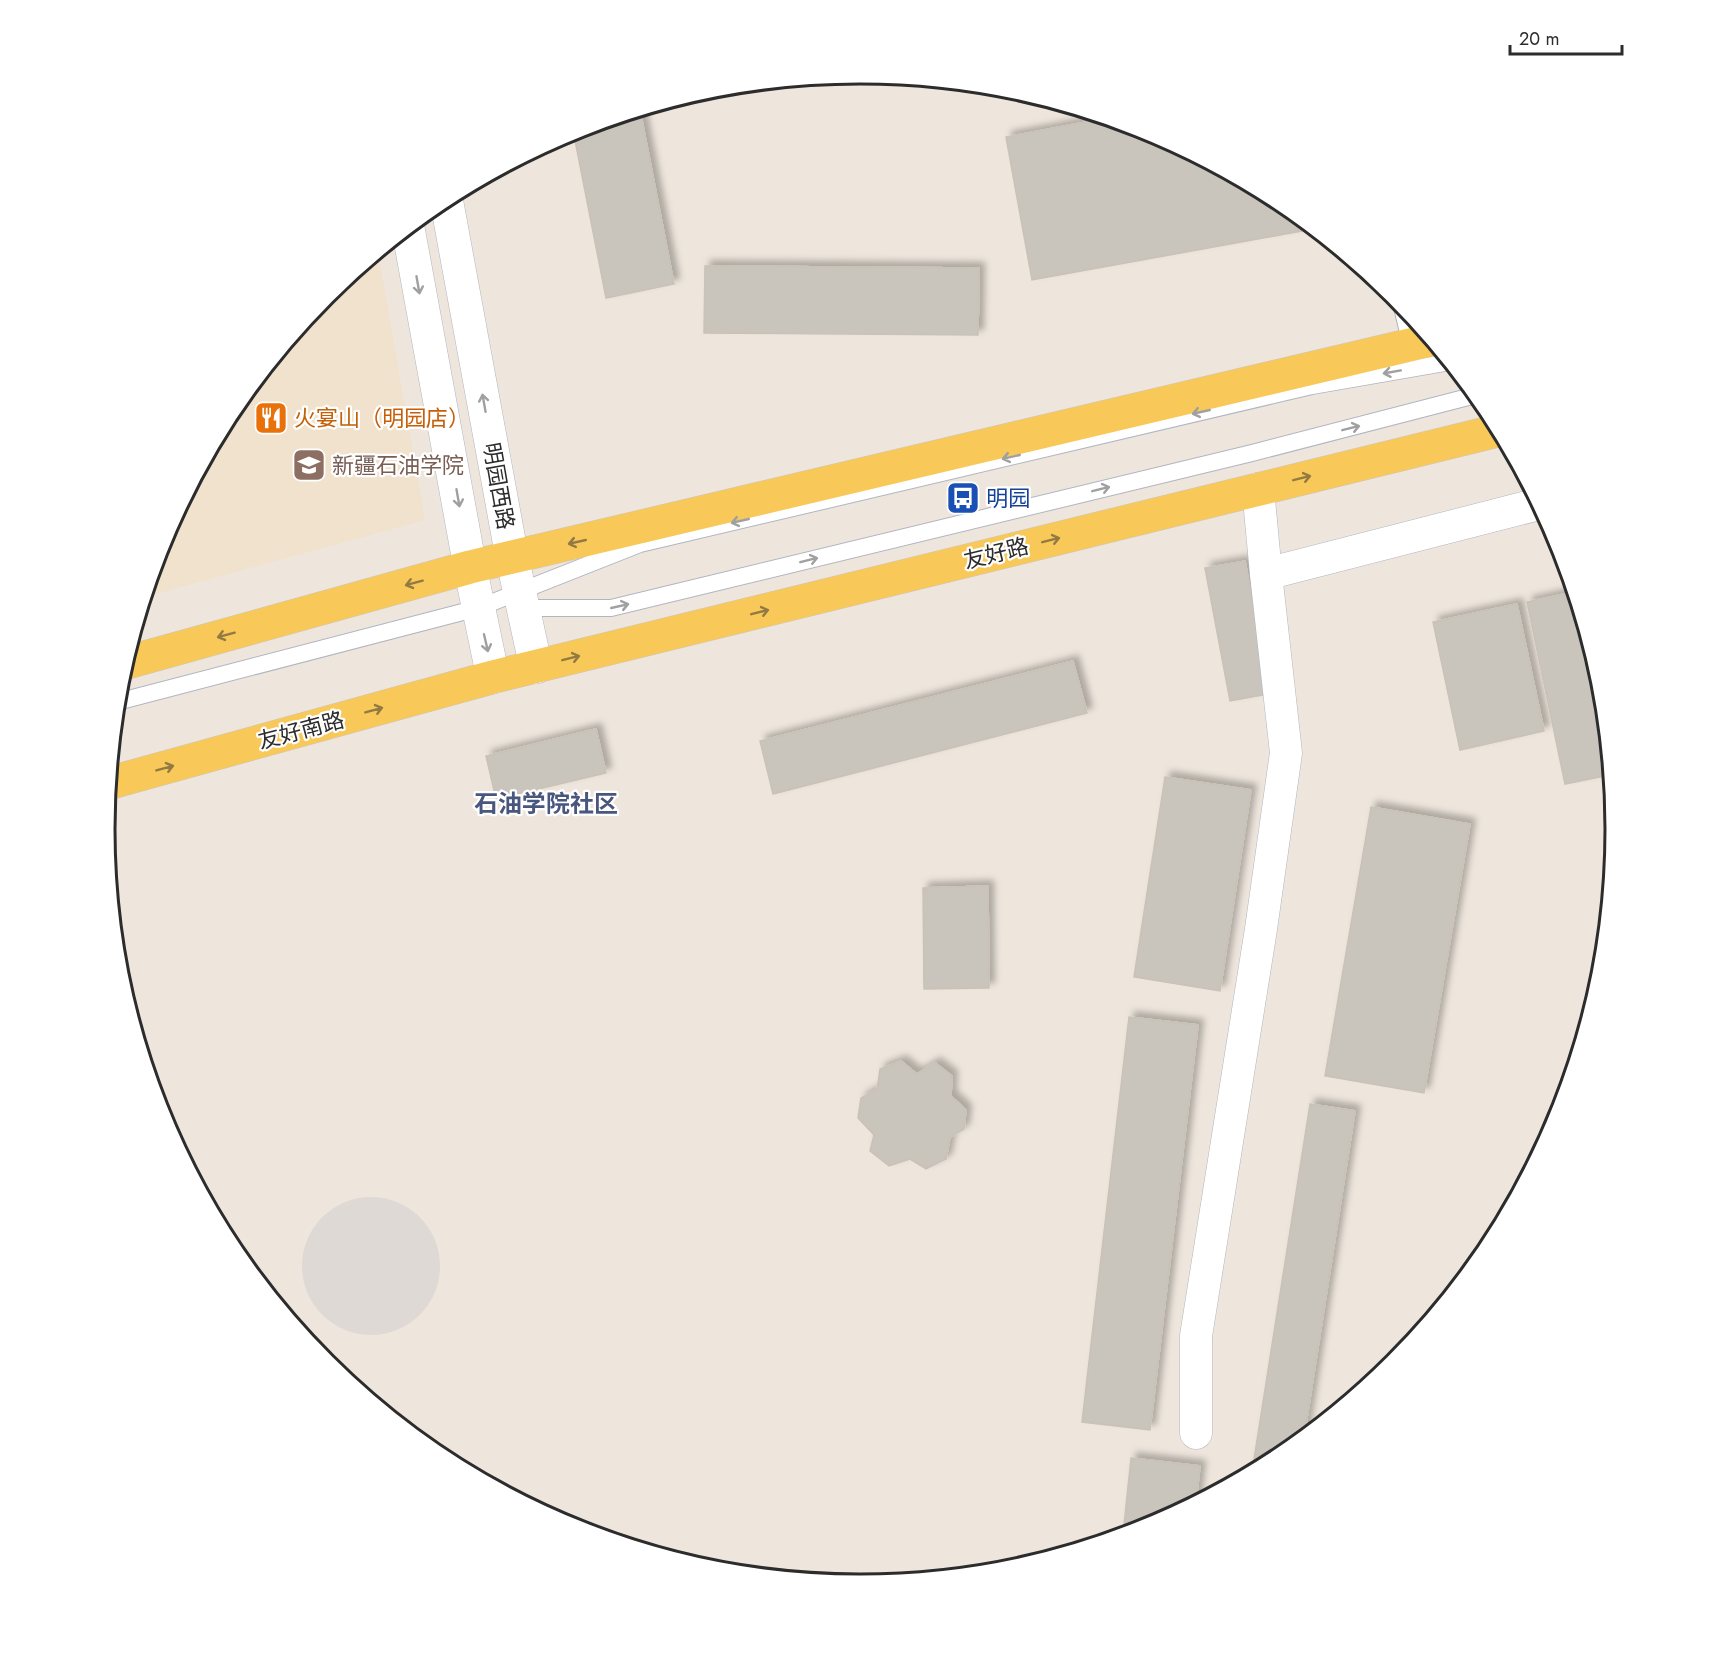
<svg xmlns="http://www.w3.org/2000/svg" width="1720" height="1658" font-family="Jost,'Noto Sans SC',sans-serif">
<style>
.education{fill:#f0e2cc}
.plaza{fill:#ded9d5}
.building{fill:#c9c4bc;stroke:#cac2b7;stroke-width:1.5;filter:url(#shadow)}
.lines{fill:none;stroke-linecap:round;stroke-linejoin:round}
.service-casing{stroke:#b1b5c0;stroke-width:18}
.minor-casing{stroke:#b1b5c0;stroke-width:33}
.tertiary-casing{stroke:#b1b5c0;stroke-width:34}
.secondary-casing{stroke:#b1b5c0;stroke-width:34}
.primary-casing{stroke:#c8c8c8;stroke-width:34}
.service{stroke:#fff;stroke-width:16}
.minor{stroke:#fff;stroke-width:32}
.tertiary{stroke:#fff;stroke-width:33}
.secondary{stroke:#fff;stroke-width:33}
.primary{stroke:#f8c859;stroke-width:33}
.oneway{stroke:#a0a0a0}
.oneway2{stroke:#927a42}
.labels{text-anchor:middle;stroke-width:4.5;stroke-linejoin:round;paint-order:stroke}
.food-label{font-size:22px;fill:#c56008;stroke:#fff;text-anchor:start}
.education-label{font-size:22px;fill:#785e54;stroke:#fff;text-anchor:start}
.street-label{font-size:22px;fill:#2c2c2c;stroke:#fff}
.transit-label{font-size:22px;fill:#164399;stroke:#fff;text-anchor:start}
.neighbourhood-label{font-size:24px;font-weight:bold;fill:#49577f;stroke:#fff}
.rim{fill:none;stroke:#2c2c2c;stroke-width:3}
</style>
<defs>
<filter id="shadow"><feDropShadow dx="5.5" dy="-5.5" stdDeviation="3" flood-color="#0004"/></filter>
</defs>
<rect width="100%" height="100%" fill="#eee6dd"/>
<path class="education" d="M378 252 425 520 145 597 162 540 232 409 326 295Z"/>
<circle class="plaza" cx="371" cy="1266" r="69"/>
<g class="building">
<path d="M640 110 674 284 606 298 573 130Z"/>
<path d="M1107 118 1149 131 1280 201 1313 229 1032 280 1006 137Z"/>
<path d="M705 266 979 268 978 335 704 333Z"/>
<path d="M1245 561 1269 694 1230 701 1205 568Z"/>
<path d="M1574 592 1601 682 1610 775 1565 784 1527 602Z"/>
<path d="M1517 604 1544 731 1460 750 1433 622Z"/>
<path d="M1073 661 1087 713 773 794 760 741Z"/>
<path d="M596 729 606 773 496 799 486 756Z"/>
<path d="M1165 777 1251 790 1220 991 1134 977Z"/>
<path d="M1371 807 1470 824 1424 1093 1325 1076Z"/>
<path d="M988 886 989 988 924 989 923 888Z"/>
<path d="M1129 1017 1198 1025 1150 1430 1082 1422Z"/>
<path d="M901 1061 917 1074 935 1063 952 1076 951 1096 966 1110 964 1129 950 1137 946 1159 926 1169 910 1159 889 1166 870 1151 874 1135 858 1118 861 1098 877 1090 880 1069Z"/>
<path d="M1310 1104 1355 1111 1304 1437 1279 1457 1252 1472Z"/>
<path d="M1131 1458 1200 1466 1196 1502 1149 1527 1123 1535Z"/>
</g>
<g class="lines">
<g class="service-casing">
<g id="service">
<path d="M1401 303 1411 345"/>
<path d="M518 608H611L1252 453 1476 395"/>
<path d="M117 702 478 608 640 544 1312 386 1450 362"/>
</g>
</g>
<g class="minor-casing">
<g id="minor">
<path d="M1266 574 1539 504"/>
<path d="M1196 1433V1336L1261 929 1286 753 1266 574 1258 489"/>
</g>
</g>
<g class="tertiary-casing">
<g id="tertiary">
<path d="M446 198 512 557 536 667"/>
<path d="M408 228 470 567"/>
</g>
</g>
<g class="secondary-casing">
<path id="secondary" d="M470 567 493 677"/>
</g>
<g class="primary-casing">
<g id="primary">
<path d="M125 663 470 567 1431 340"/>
<path d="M109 783 493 677 1500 430"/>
</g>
</g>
<use href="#service" class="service"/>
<use href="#minor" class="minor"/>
<use href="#tertiary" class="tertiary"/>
<use href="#secondary" class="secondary"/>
<use href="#primary" class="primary"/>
</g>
<defs><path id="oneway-shaft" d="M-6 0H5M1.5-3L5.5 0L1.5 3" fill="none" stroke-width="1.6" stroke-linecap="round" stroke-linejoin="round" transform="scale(1.5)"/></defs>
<g class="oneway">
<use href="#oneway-shaft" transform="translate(418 285) rotate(80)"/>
<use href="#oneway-shaft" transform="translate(1392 372) rotate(170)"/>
<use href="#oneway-shaft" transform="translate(484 403) rotate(-100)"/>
<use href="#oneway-shaft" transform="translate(1201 412) rotate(167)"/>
<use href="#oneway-shaft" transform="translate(1351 428) rotate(-14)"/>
<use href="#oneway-shaft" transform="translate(1011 457) rotate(167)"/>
<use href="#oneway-shaft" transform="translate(1101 489) rotate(-14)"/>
<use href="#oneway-shaft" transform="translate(458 498) rotate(80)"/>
<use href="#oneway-shaft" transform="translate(740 521) rotate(167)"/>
<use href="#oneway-shaft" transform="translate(809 560) rotate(-14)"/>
<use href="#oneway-shaft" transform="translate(620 606) rotate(-13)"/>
<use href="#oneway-shaft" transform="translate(486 643) rotate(77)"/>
</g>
<g class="oneway2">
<use href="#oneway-shaft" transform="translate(1302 478) rotate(-14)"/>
<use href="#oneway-shaft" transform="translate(1051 540) rotate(-14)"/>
<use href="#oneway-shaft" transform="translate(577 542) rotate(167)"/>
<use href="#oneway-shaft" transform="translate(414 583) rotate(165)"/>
<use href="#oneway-shaft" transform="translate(760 612) rotate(-14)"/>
<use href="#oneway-shaft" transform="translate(226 635) rotate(165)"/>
<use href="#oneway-shaft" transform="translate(571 658) rotate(-14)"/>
<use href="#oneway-shaft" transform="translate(374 710) rotate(-15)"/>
<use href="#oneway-shaft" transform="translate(165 768) rotate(-15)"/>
</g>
<defs>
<g id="restaurant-square" transform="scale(1.725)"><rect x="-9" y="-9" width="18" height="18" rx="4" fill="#e8710a" stroke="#fff"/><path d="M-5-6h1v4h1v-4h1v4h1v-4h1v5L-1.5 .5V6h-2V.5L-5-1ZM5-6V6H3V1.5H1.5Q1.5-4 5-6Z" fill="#fff"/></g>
<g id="school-square" transform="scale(1.725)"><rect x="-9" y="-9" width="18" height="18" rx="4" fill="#8d6e63" stroke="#fff"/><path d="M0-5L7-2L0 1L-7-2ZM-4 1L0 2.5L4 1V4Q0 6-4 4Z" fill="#fff"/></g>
<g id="bus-square" transform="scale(1.725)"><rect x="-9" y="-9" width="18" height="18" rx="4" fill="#1a4fb4" stroke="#fff"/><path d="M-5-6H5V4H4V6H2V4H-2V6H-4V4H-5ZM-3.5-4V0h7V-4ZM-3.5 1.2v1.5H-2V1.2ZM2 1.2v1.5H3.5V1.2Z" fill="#fff"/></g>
</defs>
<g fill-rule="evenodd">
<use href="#restaurant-square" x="271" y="418"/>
<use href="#school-square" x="309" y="465"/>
<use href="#bus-square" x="963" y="498"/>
</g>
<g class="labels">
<g class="food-label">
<text x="294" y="426">火宴山（明园店）</text>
</g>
<g class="education-label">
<text x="332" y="473">新疆石油学院</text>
</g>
<g class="street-label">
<text transform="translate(499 486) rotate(80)" y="8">明园西路</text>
<text transform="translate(996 553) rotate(-14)" y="8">友好路</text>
<text transform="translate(301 730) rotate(-15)" y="8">友好南路</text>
</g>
<g class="transit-label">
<text x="986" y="506">明园</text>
</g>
<g class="neighbourhood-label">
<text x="546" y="812">石油学院社区</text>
</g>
</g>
<path d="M0 0H1720V1658H0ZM115 829a745 745 0 1 1 1490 0a745 745 0 1 1-1490 0Z" fill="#fff" fill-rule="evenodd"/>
<path class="rim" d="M115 829a745 745 0 1 1 1490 0a745 745 0 1 1-1490 0Z"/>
<path d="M1510 45v9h112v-9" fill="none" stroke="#2c2c2c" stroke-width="3"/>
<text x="1519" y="45" font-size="18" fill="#2c2c2c" stroke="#ffffff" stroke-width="4.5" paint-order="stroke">20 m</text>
</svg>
